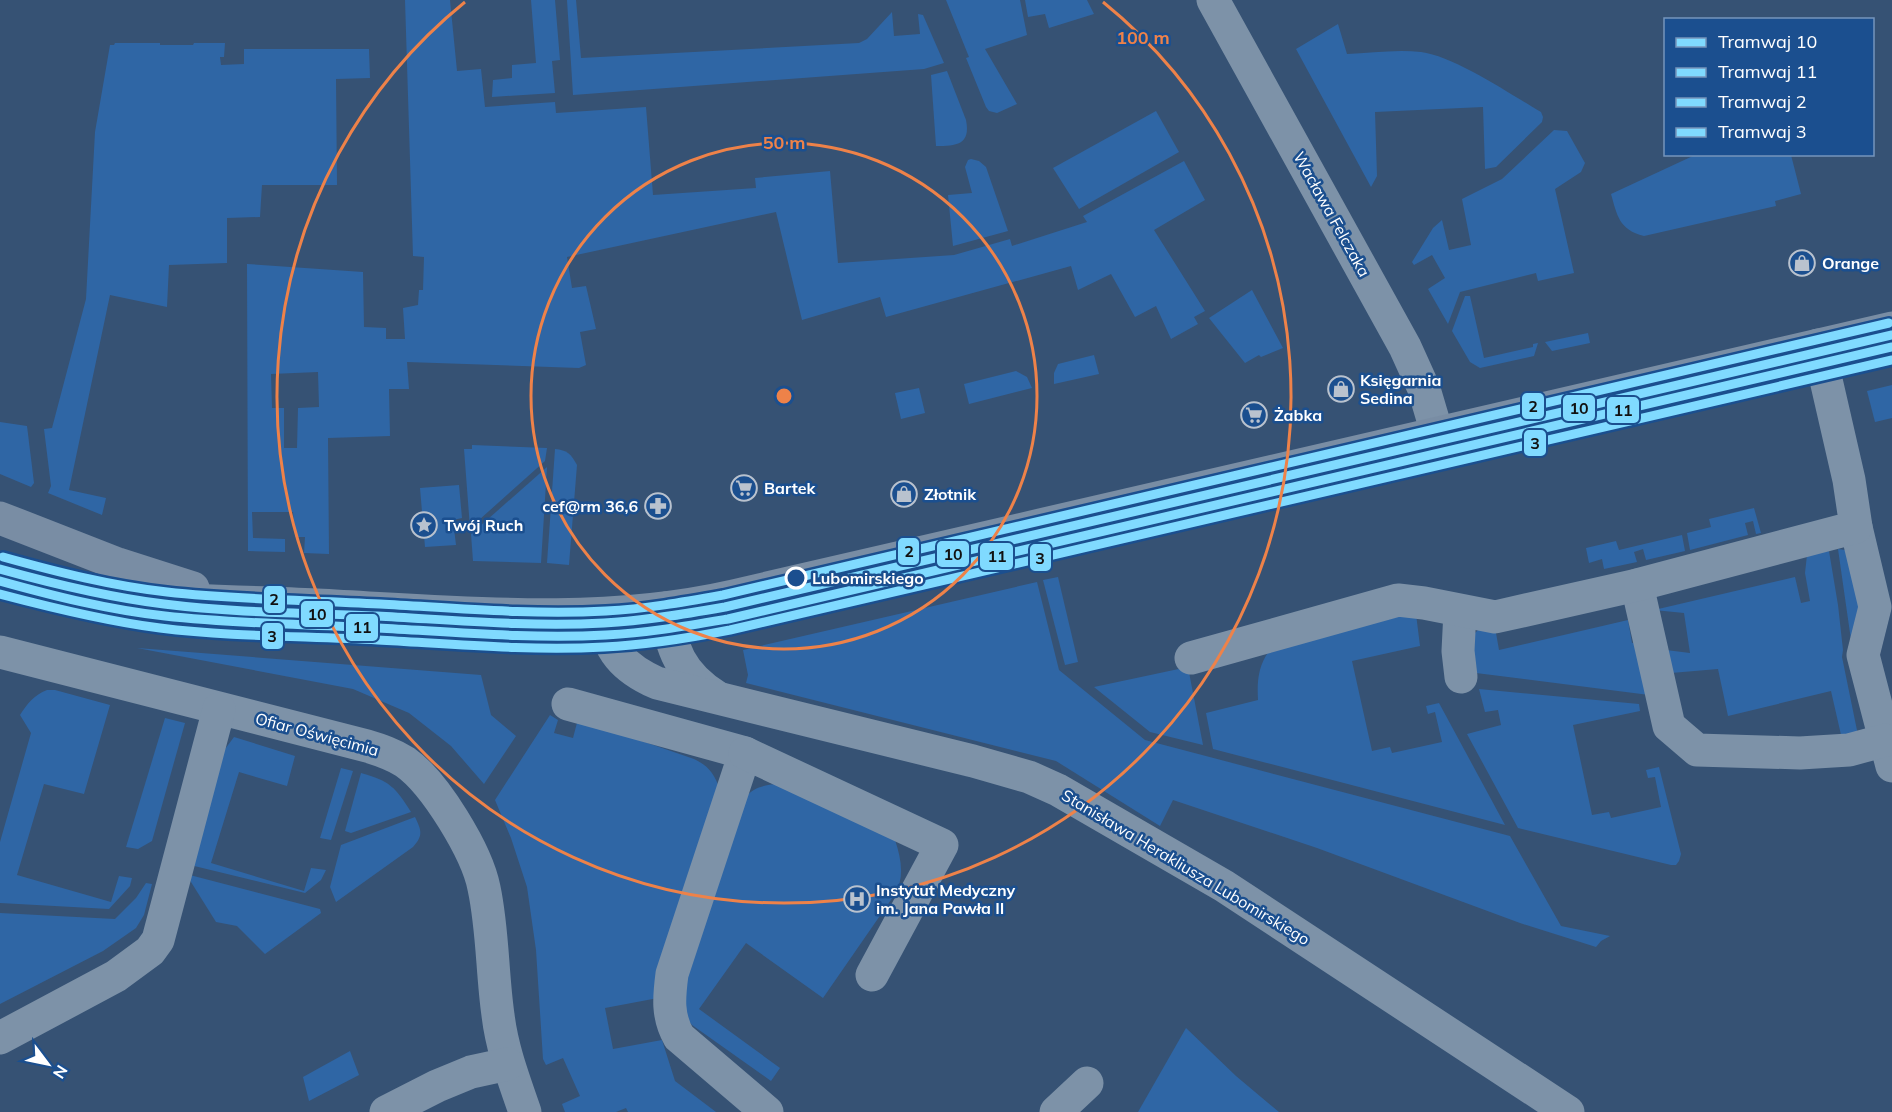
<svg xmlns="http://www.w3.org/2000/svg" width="1892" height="1112" font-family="Mulish,sans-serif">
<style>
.green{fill:#2f66a5;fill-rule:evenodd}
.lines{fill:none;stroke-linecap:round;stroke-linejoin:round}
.street{stroke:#7d92a8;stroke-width:33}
.secondary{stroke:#798da4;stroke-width:33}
.tram-1-casing{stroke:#1b4f8f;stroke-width:14}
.tram-2-casing{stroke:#1b4f8f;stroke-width:14}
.tram-3-casing{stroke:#1b4f8f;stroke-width:14}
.tram-4-casing{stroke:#1b4f8f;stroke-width:14}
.tram-1{stroke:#80daff;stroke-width:9}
.tram-2{stroke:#80daff;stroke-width:9}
.tram-3{stroke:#80daff;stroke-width:9}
.tram-4{stroke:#80daff;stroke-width:9}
.ring{fill:none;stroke:#ee8249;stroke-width:3}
.stop-dot{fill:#1b4f8f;stroke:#fff;stroke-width:3}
.labels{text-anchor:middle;stroke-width:5;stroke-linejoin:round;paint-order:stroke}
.street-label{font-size:16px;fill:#fff;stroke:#1b4f8f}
.poi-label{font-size:16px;font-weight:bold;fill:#fff;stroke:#1b4f8f;text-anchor:start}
.stop-label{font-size:16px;font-weight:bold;fill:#fff;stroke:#1b4f8f;text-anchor:start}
.centre{fill:#ee8249;stroke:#1b4f8f;stroke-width:3}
.ring-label{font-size:18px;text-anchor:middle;font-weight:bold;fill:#ee8249;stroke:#1b4f8f;stroke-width:5;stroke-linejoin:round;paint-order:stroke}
.line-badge{stroke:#1b4f8f;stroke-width:2}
.pale-badge-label{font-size:16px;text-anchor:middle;font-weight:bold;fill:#111}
</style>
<rect width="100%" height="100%" fill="#365274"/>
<g class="green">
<path d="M405 0H450L457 71 481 69 485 107 555 102 556 113 646 107 653 195 756 188 755 178 830 171 838 263 954 255 1010 239 1012 246 1087 222 1083 216 1184 161 1205 200 1154 230 1205 311 1194 317 1198 324 1171 339 1156 306 1135 317 1111 274 1078 290 1071 266 886 317 880 297 802 320 776 212 567 257 572 288 586 286 596 329 580 332 586 365 579 368 407 362 409 389H389L390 436 328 438 329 554 304 553 305 537H295L293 512H252L253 538 285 539V552L248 551 247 264 363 272 364 327 386 328V339H405L403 308 418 305 419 290H423L424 257 413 256ZM318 372 319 407 298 408 297 448H284V408H272L271 374Z"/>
<path d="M531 0H555L560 60 552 61 555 93 492 97 493 80 512 78V65L536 63Z"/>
<path d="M567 0H576L581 58 859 43 867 39 892 12 894 36 920 34 918 14 923 15 944 63 924 69 573 95Z"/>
<path d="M946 0H1020L1027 35 985 49 1017 104 997 113 989 111 986 107 966 58 969 57Z"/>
<path d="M1025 0H1087L1094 14 1049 28 1045 14 1028 17Z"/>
<path d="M1338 24 1347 54C1371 53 1397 49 1421 52 1454 56 1510 94 1541 112L1543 117 1542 122 1496 167 1485 169 1483 107 1375 112 1377 176 1371 187 1296 49Z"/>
<path d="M115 43H160V45H193L194 43H225L224 57H220L221 65 244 64V49H369L370 78 336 79 337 185H262L260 217 227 218V263L169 265 167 307 110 295 69 490 106 498 102 515 48 493 51 486 44 429 52 428 86 299 95 132 110 45H114Z"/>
<path d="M947 71 966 120C971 145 956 146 936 146L931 75Z"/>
<path d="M1156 111 1179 152 1079 209 1053 168Z"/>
<path d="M1554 130 1567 131 1585 163 1581 172 1555 189 1574 273 1538 281 1536 273 1460 292 1448 324 1428 289 1445 278 1432 255 1414 265 1412 262 1433 228 1442 220 1449 250 1471 245 1462 199 1502 179Z"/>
<path d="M1791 155 1801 194 1775 201 1776 206 1644 236C1619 230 1617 215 1611 194L1695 155Z"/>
<path d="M971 159 979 161 986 167 1008 231 953 246 948 195 972 193 965 167 968 160Z"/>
<path d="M1252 290 1283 348 1261 357 1259 355 1245 363 1209 318Z"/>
<path d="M1465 296H1470L1484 358 1533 347V344L1538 343 1534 356 1480 368 1470 362 1452 331Z"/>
<path d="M1588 333 1590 343 1552 351 1545 342Z"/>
<path d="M1094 355 1099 374 1054 384V373L1058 364Z"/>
<path d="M1016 371 1027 377 1032 388 969 404 964 384Z"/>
<path d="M1892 385V418L1875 422 1867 391Z"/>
<path d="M919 388 925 413 901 419 895 393Z"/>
<path d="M0 422 27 426 34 483 31 487 0 474Z"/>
<path d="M472 445 547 448 545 461 470 528 464 449H472Z"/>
<path d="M555 449C567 450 571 454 577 465L569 565 547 563Z"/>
<path d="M547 467 541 563 473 561 471 534Z"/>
<path d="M459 485 462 518 453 520 456 545 425 547 420 488Z"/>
<path d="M1754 508 1761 533 1756 534 1753 521 1745 523 1748 535 1690 550 1687 533 1711 527 1709 519Z"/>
<path d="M1682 535 1685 551 1646 560 1643 549 1634 552 1637 562 1604 569 1602 559 1589 563 1586 548 1616 541 1619 550Z"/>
<path d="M1838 549 1845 550 1863 611 1852 647Z"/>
<path d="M1829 551 1838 605 1843 650 1842 657 1860 745 1844 748 1831 691 1728 716 1718 669 1671 673 1666 650 1690 653 1684 613 1654 610 1795 577 1801 603 1810 601 1805 573 1807 555Z"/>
<path d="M1058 577 1078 662 1065 665 1043 580Z"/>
<path d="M1037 582 1059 670 1145 740 1510 836 1561 926 1610 936 1601 941 1596 947 1520 923 1317 848 1173 800 1160 826 1056 761 746 683 748 675 743 650Z"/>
<path d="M1391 610 1416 614 1420 646 1352 661 1372 751 1390 747 1392 753 1442 742 1435 712 1428 714 1426 706 1439 703 1505 825 1213 749 1206 713 1258 700C1257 681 1258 667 1269 651Z"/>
<path d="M1628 620 1632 643 1645 640 1657 696 1476 673 1473 664 1475 633 1482 626 1496 633 1499 650Z"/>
<path d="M137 648 481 675 491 715 516 736 484 784 451 746 409 713 353 689Z"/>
<path d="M1188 667 1203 745 1150 732 1094 687Z"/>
<path d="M1479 689 1639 704 1640 711 1573 725 1592 815 1609 812 1611 818 1661 807 1655 777 1648 778 1646 770 1659 767 1681 854 1679 861 1676 865H1671L1518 828 1467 734 1501 725 1498 710 1485 712Z"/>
<path d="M47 690H55L110 705 84 794 44 784 17 875 111 902 119 876 132 878 130 886 109 909 0 903V842L31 733 20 715C27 704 34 695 47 690Z"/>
<path d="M550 715 558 720 554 733 573 738 578 719 694 759C709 766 714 774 720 789L658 998 605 1008 613 1049 662 1040 675 1081 716 1112H628L626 1108 616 1112H565L562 1104 580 1096 563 1058 546 1065 543 1059 536 950 527 887 511 838 495 800Z"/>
<path d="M165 718 185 723 152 841 138 849 126 847Z"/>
<path d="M234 737 295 756 287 786 239 772 211 863 304 891 311 868 326 870 321 880 305 893 186 864 217 760Z"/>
<path d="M341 768 353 771 331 840 320 838Z"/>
<path d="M361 773C390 781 395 787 411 812L351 833 345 831Z"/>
<path d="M778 784 895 840C901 858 905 877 895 894L823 998 746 943 699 1009 780 1068 771 1081 692 1025 686 1018 681 989 745 797C755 787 764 785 778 784Z"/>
<path d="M415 817C421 830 424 835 413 847L336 902 330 887 341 845Z"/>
<path d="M186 874 320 909 321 913 265 954 237 926 216 922Z"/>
<path d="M146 883 152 884 144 915 136 928 103 951 0 1004V913L115 919 136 898Z"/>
<path d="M1186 1028 1236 1076 1279 1112H1138Z"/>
<path d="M350 1051 359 1075 309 1101 303 1077Z"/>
</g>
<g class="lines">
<g class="street">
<path d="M1213 0 1405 347 1424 389 1437 433"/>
<path d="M1856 527 1875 607 1863 655 1892 766"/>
<path d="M1637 585 1669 726 1697 750 1800 753 1849 750 1886 740"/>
<path d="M666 608C670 648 681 675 717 697"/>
<path d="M1460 611 1458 651 1461 677"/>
<path d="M604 614C606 650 625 669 657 683L973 761 1029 777 1058 790 1224 886 1568 1112"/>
<path d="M0 652 367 746C380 750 393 754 405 762 435 783 477 852 484 888 493 930 492 973 498 1015 502 1049 514 1080 525 1112"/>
<path d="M1191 658 1398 600 1424 603 1495 617 1637 585 1856 527 1849 480 1818 345"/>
<path d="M568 704 745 753 672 974C669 997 667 1016 679 1037L767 1112"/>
<path d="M745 753 942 845 872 975"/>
<path d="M0 1038 116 976 150 951 158 940 219 709"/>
<path d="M386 1112 437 1086 471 1072 508 1064"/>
<path d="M1056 1112 1087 1083"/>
</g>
<g class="secondary">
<path d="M0 518 118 564 193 588"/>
<path d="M0 584C105 601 211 600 317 605 456 612 596 627 733 596L1892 328"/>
</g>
<g class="tram-1-casing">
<path id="tram-1" d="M0 569C54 584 108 597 164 604 235 613 306 613 377 616 453 620 528 627 604 623 644 621 685 614 725 607L1892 335"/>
</g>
<g class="tram-2-casing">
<path id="tram-2" d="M0 581C54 596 109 610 165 616 236 624 307 624 378 628 454 632 530 639 606 635 647 633 687 626 728 619L1892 347"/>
</g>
<g class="tram-3-casing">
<path id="tram-3" d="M3 557C57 572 112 586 167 592 238 600 309 600 380 604 455 608 530 615 606 611 645 609 684 602 723 595L1889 323"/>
</g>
<g class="tram-4-casing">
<path id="tram-4" d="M0 594C53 608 106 621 160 628 232 637 305 636 378 640 453 644 529 651 604 647 647 645 689 638 730 630L1892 360"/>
</g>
<use href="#tram-1" class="tram-1"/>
<use href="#tram-2" class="tram-2"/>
<use href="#tram-3" class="tram-3"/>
<use href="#tram-4" class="tram-4"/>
</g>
<g class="ring">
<circle cx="784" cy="396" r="253"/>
<path d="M1103 2A507 507 0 1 1 465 2"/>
</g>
<defs>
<g id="shop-ring" transform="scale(1.35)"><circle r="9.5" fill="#1b4f8f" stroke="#b9c2ce" stroke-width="1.5"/><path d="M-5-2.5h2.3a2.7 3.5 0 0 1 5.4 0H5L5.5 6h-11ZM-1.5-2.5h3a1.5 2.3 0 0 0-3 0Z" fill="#b9c2ce"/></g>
<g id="supermarket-ring" transform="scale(1.35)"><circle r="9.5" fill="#1b4f8f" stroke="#b9c2ce" stroke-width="1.5"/><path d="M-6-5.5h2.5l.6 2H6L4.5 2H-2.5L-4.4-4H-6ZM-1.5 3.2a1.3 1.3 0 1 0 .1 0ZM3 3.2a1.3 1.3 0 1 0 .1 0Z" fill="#b9c2ce"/></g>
<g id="pharmacy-ring" transform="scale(1.35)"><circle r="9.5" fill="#1b4f8f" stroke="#b9c2ce" stroke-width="1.5"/><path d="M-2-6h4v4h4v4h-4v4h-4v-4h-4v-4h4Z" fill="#b9c2ce"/></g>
<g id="sight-ring" transform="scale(1.35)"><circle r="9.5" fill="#1b4f8f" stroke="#b9c2ce" stroke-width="1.5"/><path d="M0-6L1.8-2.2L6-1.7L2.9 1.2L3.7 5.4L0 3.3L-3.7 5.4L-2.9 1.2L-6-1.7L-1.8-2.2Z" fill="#b9c2ce"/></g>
<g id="hospital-ring" transform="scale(1.35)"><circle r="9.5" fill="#1b4f8f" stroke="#b9c2ce" stroke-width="1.5"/><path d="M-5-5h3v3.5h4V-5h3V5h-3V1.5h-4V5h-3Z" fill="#b9c2ce"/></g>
</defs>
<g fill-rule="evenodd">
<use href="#shop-ring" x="1802" y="263"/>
<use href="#shop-ring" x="1341" y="389"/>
<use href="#supermarket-ring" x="1254" y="415"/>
<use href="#supermarket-ring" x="744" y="488"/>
<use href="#shop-ring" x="904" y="494"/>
<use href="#pharmacy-ring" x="658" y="506"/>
<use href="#sight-ring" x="424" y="525"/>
<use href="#hospital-ring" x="857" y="899"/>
</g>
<circle class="stop-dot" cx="796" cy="578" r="10"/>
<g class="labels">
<g class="street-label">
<text transform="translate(1332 214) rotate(61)" y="6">Wacława Felczaka</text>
<text transform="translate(317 734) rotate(15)" y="6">Ofiar Oświęcimia</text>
<text transform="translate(1186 867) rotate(31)" y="6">Stanisława Herakliusza Lubomirskiego</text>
</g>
<g class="poi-label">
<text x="1822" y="269">Orange</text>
<text x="1360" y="386">Księgarnia<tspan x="1360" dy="18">Sedina</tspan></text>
<text x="1274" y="421">Żabka</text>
<text x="764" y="494">Bartek</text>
<text x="924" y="500">Złotnik</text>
<text x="638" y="512" text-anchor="end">cef@rm 36,6</text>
<text x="444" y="531">Twój Ruch</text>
<text x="876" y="896">Instytut Medyczny<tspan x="876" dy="18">im. Jana Pawła II</tspan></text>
</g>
<g class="stop-label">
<text x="812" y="584">Lubomirskiego</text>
</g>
</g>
<circle cx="784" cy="396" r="9" class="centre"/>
<g class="ring-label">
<text x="1143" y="44">100 m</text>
<text x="784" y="149">50 m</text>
</g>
<g class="line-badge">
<rect x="1521" y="392" width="24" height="28" rx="6" fill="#80daff"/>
<rect x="1562" y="394" width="34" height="28" rx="6" fill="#80daff"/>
<rect x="1606" y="396" width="34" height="28" rx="6" fill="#80daff"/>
<rect x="1523" y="429" width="24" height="28" rx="6" fill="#80daff"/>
<rect x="897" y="537" width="23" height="29" rx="6" fill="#80daff"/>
<rect x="936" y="540" width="34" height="28" rx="6" fill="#80daff"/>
<rect x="979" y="542" width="35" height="29" rx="6" fill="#80daff"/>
<rect x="1029" y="543" width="23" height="29" rx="6" fill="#80daff"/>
<rect x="263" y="585" width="23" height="29" rx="6" fill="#80daff"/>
<rect x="300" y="600" width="34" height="28" rx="6" fill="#80daff"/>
<rect x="345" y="613" width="34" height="29" rx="6" fill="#80daff"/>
<rect x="261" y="622" width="23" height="28" rx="6" fill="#80daff"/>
</g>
<g class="pale-badge-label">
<text x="1533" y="412">2</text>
<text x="1579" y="414">10</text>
<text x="1623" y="416">11</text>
<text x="1535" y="449">3</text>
<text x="909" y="557">2</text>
<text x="953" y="560">10</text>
<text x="997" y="562">11</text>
<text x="1040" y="564">3</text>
<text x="274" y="605">2</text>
<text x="317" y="620">10</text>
<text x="362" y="633">11</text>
<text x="272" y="642">3</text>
</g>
<rect x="1664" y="18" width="210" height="138" fill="#1b4f8f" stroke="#7695bc" stroke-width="1.5"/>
<rect x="1676" y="38" width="30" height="9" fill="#80daff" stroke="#7695bc" stroke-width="1.5"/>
<text x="1718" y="48" font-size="18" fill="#ffffff">Tramwaj 10</text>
<rect x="1676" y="68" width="30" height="9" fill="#80daff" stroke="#7695bc" stroke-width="1.5"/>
<text x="1718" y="78" font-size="18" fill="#ffffff">Tramwaj 11</text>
<rect x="1676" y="98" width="30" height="9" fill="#80daff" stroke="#7695bc" stroke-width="1.5"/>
<text x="1718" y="108" font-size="18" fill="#ffffff">Tramwaj 2</text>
<rect x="1676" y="128" width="30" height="9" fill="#80daff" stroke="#7695bc" stroke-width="1.5"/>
<text x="1718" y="138" font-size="18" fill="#ffffff">Tramwaj 3</text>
<g transform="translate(48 1064) rotate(122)" stroke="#1b4f8f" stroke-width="4.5" paint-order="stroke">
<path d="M0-4.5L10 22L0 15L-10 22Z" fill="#ffffff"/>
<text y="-9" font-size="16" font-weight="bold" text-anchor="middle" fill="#ffffff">N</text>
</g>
</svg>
